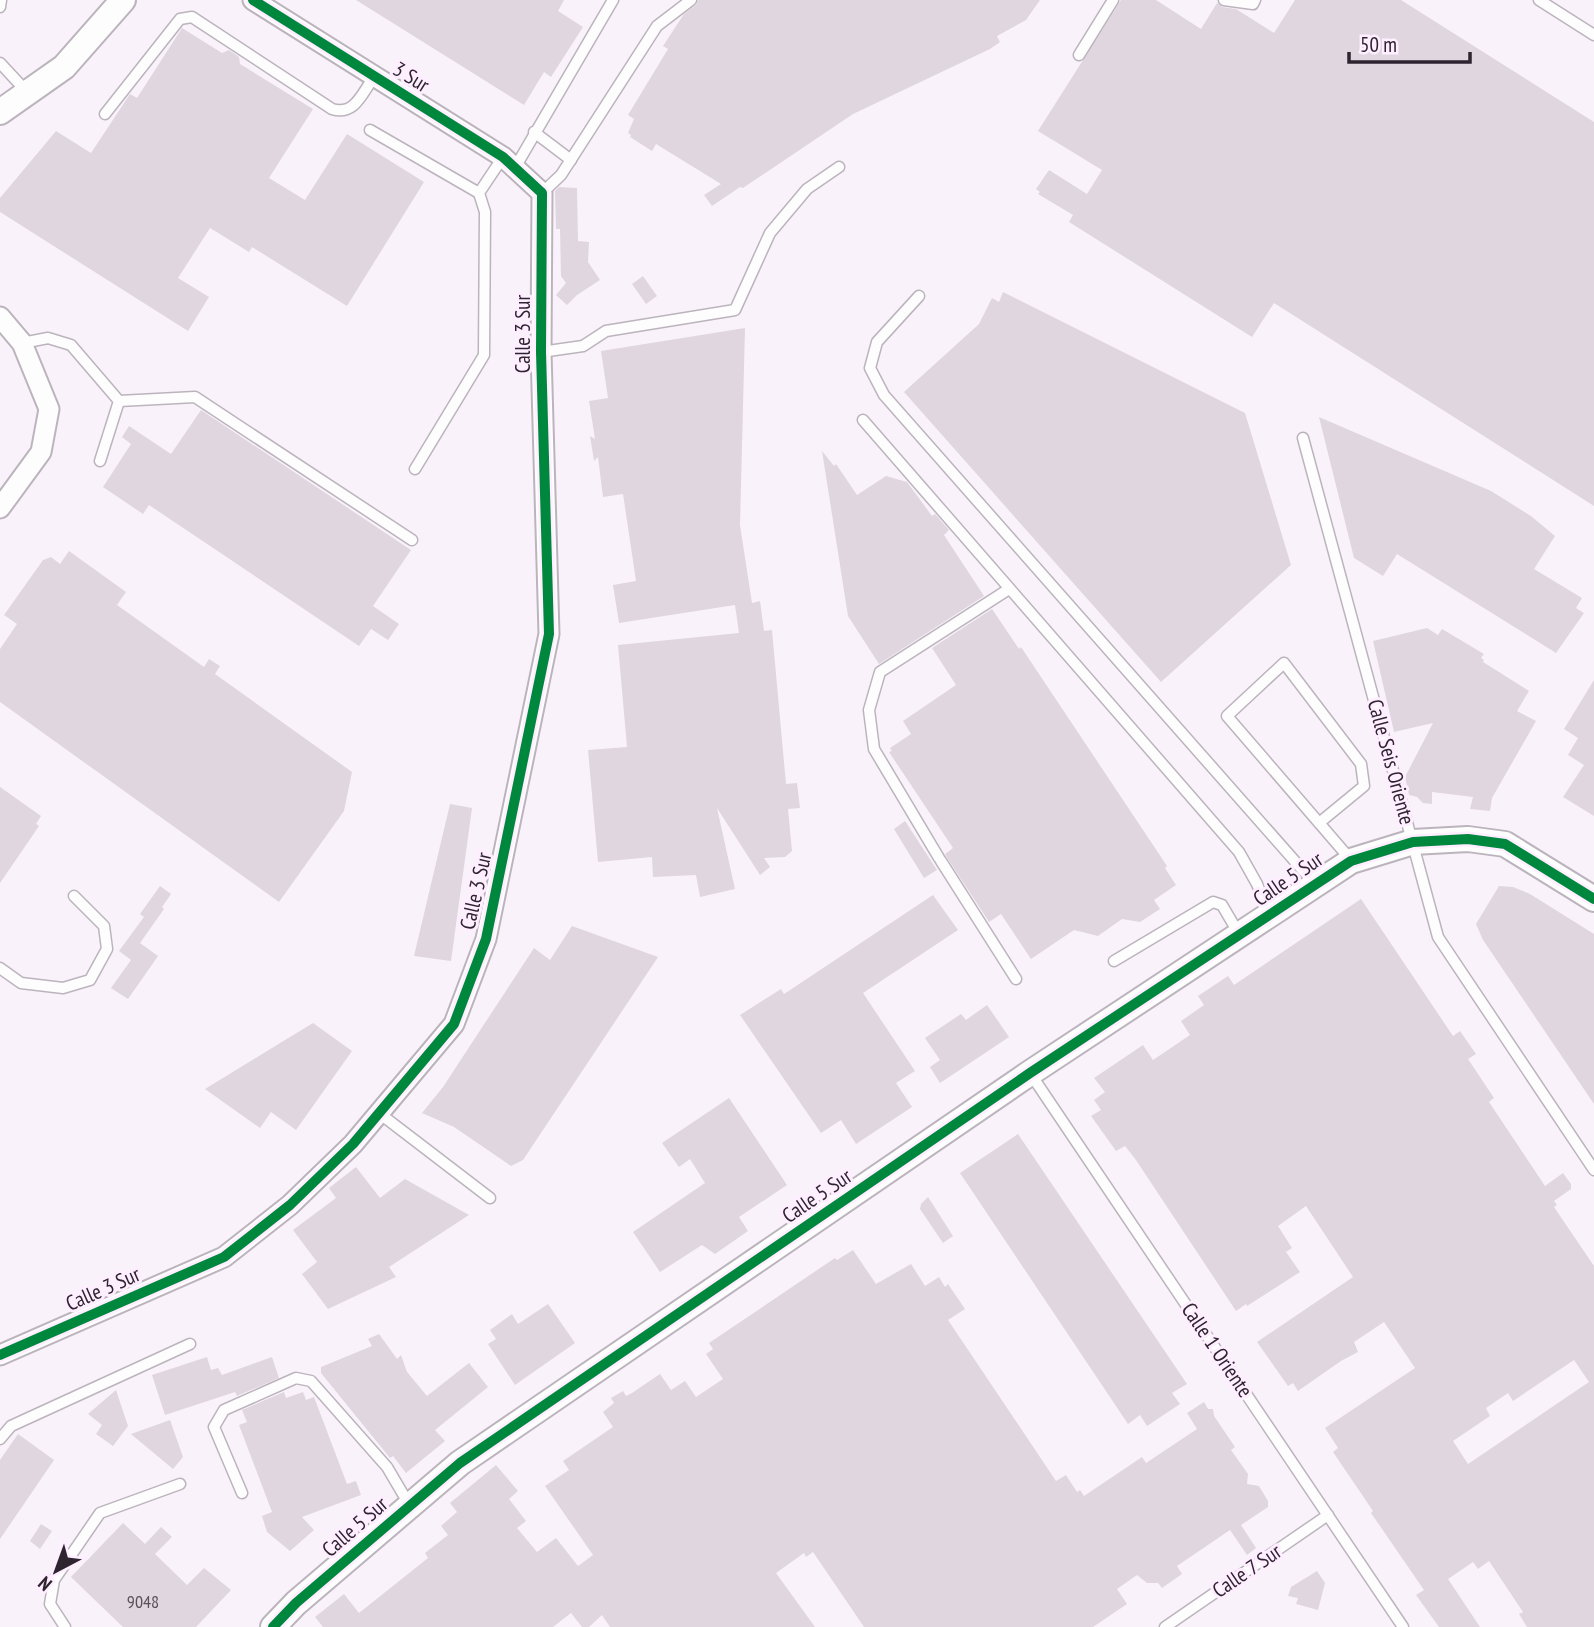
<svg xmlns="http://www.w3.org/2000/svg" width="1594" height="1627" font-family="'PT Sans Narrow',sans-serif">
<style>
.building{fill:#dfd6e0;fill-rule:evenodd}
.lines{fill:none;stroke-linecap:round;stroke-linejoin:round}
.service-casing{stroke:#bcb4bd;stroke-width:13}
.minor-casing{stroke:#bcb4bd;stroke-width:23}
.tertiary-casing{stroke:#bcb4bd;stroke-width:28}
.service{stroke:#fefdfe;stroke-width:10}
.minor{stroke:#fefdfe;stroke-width:19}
.tertiary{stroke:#fefdfe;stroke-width:24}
.cycleway-casing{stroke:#feeeff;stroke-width:15}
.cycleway{stroke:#00873e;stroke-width:10}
.labels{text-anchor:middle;stroke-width:6;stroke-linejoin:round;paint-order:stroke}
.number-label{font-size:18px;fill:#5a505b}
.street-label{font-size:21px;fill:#2e242f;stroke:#feeeff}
</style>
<rect width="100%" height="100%" fill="#faf2fb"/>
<g class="building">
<path d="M356 0H564L558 11 583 27 551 77 544 72 524 105Z"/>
<path d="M698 0H1040L1026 20 997 36 1000 42 990 49 853 114 743 188 740 187 712 206 704 195 721 184 656 144 652 151 630 137 631 135 628 133 634 119 628 115 668 49 663 46 684 14 696 5Z"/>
<path d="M1121 0H1156L1201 29 1217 3 1222 7 1236 9 1274 33 1295 0H1401L1594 122V506L1274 303 1252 337 1069 222 1073 215 1038 194 1040 192 1036 189 1049 170 1087 194 1102 170 1038 131Z"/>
<path d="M182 28 222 53 229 50 239 57 240 64 313 109 269 178 305 200 347 134 424 182 347 306 252 247 249 252 210 228 178 278 209 297 188 331 0 212V198L56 131 91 153 130 94 137 98Z"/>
<path d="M559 187 577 188 578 241 589 242 588 262 600 280 577 295 567 305 556 295 566 283 561 276 560 229H556L555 191Z"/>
<path d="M643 276 657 296 646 304 632 284Z"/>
<path d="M1003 292 1245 413 1291 565 1161 682 904 392 979 324 992 298 999 302Z"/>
<path d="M745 328 740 525 752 603 760 601 764 631 772 630 786 784 797 783 800 808 788 809 792 851 785 857 764 858 770 867 760 875 717 808 735 889 700 897 696 875 653 877 652 857 598 862 588 750 627 747 618 645 739 633 735 605 619 623 613 585 636 581 623 494 603 497 598 457 594 461 590 436 595 439 589 401 608 398 601 351Z"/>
<path d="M201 410 411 550 373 606 399 624 388 640 371 629 359 646 149 505 143 514 103 487 131 444 122 437 129 426 171 454Z"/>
<path d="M1319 417 1491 491 1531 516 1555 536 1534 569 1582 598 1576 608 1584 613 1556 653 1397 554 1383 576 1354 558Z"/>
<path d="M822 451 834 466 836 464 857 495 886 476 907 482 932 516 935 514 949 530 944 535 984 596 879 664 848 616Z"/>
<path d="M69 551 126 592 117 605 204 667 209 659 220 666 215 674 352 772 344 811 279 902 0 702V649L17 624 4 615 43 560 51 557 60 564Z"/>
<path d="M992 609 1019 649 1021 647 1167 866 1165 868 1176 885 1154 900 1160 909 1140 922 1122 919 1098 936 1074 930 1031 959 1001 914 989 922 946 856 945 854 953 848 889 752 892 751 890 748 911 734 903 721 956 685 932 648Z"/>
<path d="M1427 628 1438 635 1442 629 1484 654 1481 658 1484 660 1483 662 1529 691 1517 711 1536 721 1492 798 1490 811 1470 809 1473 797 1432 792V804L1423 803 1417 797 1409 795 1405 777 1433 723 1394 732 1373 641Z"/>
<path d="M1594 680V816L1563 797 1584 765 1568 755 1578 738 1564 729Z"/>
<path d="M0 787 41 816 36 824 39 826 0 883Z"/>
<path d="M450 804 472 808 451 961 414 956Z"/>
<path d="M905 821 937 870 924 878 894 829Z"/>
<path d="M160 886 171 894 162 907 164 909 140 943 158 956 128 999 111 988 131 960 119 951 144 917 140 914Z"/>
<path d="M1499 886 1513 887 1530 894 1594 934V1104L1483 940 1476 924Z"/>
<path d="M933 895 958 930 863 993 915 1071 896 1083 912 1107 856 1144 841 1120 821 1133 740 1015 781 989 784 994Z"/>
<path d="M1361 899 1453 1036 1460 1031 1476 1054 1468 1059 1494 1098 1489 1102 1545 1186 1563 1173 1571 1184V1189L1554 1201 1557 1205 1554 1207 1594 1266V1627H1527L1519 1614 1523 1612 1489 1561 1478 1569 1473 1562 1448 1579 1480 1627H1439L1416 1595 1424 1590 1371 1513 1373 1511 1333 1452 1338 1448 1325 1428 1415 1368 1384 1322 1354 1342 1358 1352 1341 1361 1298 1391 1293 1383 1288 1386 1257 1342 1353 1277 1306 1206 1278 1226 1292 1248 1286 1252 1300 1272 1247 1306 1246 1304 1236 1311 1136 1160 1125 1146 1116 1151 1091 1116 1101 1110 1094 1100 1105 1092 1094 1078 1143 1045 1153 1060 1190 1035 1181 1021 1204 1005 1198 996 1228 976 1234 985ZM1574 1360 1589 1382 1468 1464 1453 1441 1490 1416 1486 1408 1508 1393 1513 1401Z"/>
<path d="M572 926 658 957 523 1160 511 1166 454 1127 422 1113 443 1087 534 948 550 960Z"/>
<path d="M987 1005 1009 1037 940 1083 930 1067 940 1060 925 1038 961 1014 966 1020Z"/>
<path d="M313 1023 352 1051 296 1130 271 1112 260 1128 205 1089Z"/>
<path d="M729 1098 787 1185 739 1217 748 1231 715 1254 702 1245 660 1272 633 1232 705 1183 690 1159 679 1167 662 1143Z"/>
<path d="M1018 1134 1187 1384 1172 1393 1180 1404 1147 1426 1140 1415 1128 1424 960 1173Z"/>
<path d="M356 1167 380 1198 405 1179 469 1215 389 1267 396 1277 328 1309 302 1274 317 1262 293 1230 336 1198 329 1188Z"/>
<path d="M928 1197 953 1236 943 1243 920 1209 921 1204Z"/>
<path d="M853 1250 876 1284 911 1264 925 1286 939 1277 945 1287 948 1284 965 1309 948 1320 1056 1481 1066 1475 1077 1492 1080 1490 1084 1496 1142 1457 1146 1463 1197 1429 1187 1413 1204 1402 1208 1409H1213L1214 1416 1235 1447 1231 1450 1248 1474 1247 1484 1259 1486 1268 1501V1507L1241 1525 1256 1548 1247 1555 1230 1530 1177 1566 1182 1574 1162 1588 1158 1583H1147L1137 1575 1117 1589 1127 1604 1093 1627H864L813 1552 806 1557 804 1553 776 1573 815 1627H610L602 1615 589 1627H582L571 1613 553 1627H323L315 1617 344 1594 359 1613 428 1558 425 1553 448 1535 441 1526 457 1512 450 1503 496 1465 518 1491 509 1499 526 1521 517 1528 537 1552 556 1538 578 1566 593 1555 545 1486 569 1470 563 1461 613 1427 603 1412 614 1403 611 1398 623 1391 626 1396 632 1393 660 1374 671 1390 685 1381 696 1397 723 1379 706 1354 713 1349 709 1343 835 1258 837 1260Z"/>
<path d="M548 1304 575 1343 515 1385 488 1344 496 1339 490 1330 512 1314 518 1324Z"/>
<path d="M379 1334 397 1359 401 1355 407 1372 427 1396 469 1363 488 1387 435 1430 445 1441 406 1473 393 1456 390 1458 321 1373V1367L372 1346 368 1339Z"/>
<path d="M207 1357 211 1370 218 1368 222 1375 272 1357 279 1378 237 1396 235 1392 165 1415 152 1375Z"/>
<path d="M116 1390 128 1426 113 1446 96 1434 102 1425 88 1414Z"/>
<path d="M284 1392 286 1398 303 1392 306 1400 314 1397 347 1484 356 1481 361 1495 302 1517 314 1530 290 1551 267 1532 262 1516 272 1512 239 1425 247 1422 242 1410Z"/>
<path d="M170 1420 183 1457 173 1469 131 1434Z"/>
<path d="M18 1434 54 1460 0 1539V1460Z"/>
<path d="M123 1523 145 1544 161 1527 172 1537 155 1554 187 1585 204 1568 231 1590 196 1627H123L71 1577Z"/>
<path d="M41 1524 52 1531 40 1549 30 1541Z"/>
<path d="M1317 1571 1325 1583 1318 1610 1296 1604 1298 1598 1288 1596 1291 1587Z"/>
</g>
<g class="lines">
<g class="service-casing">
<g id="service">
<path d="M1224 0 1253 4 1255 0"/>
<path d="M1539 0 1594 35"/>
<path d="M0 7 1 0"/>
<path d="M1079 55 1113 0"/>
<path d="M0 63 27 92"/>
<path d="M105 114 180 19 192 17 332 109C355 116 362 93 374 77"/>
<path d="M370 130 479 193"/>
<path d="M534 132 571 160"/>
<path d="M516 166 613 0"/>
<path d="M542 193 561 175 657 26 691 0"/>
<path d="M919 296 877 342 870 368 884 395 1315 884"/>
<path d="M22 343 48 338 71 345 119 401 100 461"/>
<path d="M541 352 583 346 606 331 735 310 770 233 807 189 839 167"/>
<path d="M119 401 195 397 412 540"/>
<path d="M863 420 1239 852 1257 884 1269 914"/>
<path d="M1303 438 1438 937 1594 1170"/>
<path d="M415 469 484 355 485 212 479 193 503 157"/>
<path d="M1319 823 1364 786 1361 764 1284 663 1227 716 1351 860"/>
<path d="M939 858 874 749 869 710 880 672 1009 589"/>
<path d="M941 861 1016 979"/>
<path d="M1114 961 1213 902 1222 905 1239 934"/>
<path d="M0 968 21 983 63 988 90 980 107 949 104 926 74 896"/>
<path d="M1030 1073 1403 1627"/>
<path d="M379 1113 490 1198"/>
<path d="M0 1439 11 1426 190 1344"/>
<path d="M242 1493 214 1427 224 1410 296 1378 311 1381 387 1467 410 1506"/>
<path d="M65 1627 50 1604 54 1580 100 1513 180 1484"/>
<path d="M1165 1627 1328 1515"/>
</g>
</g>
<g class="minor-casing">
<g id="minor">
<path d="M0 317 22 343 49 409 41 452 0 508"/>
<path d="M0 1355 224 1257 290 1205 353 1144 454 1024 486 939 549 634 541 352 542 193 503 157 253 0"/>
</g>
</g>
<g class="tertiary-casing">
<g id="tertiary">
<path d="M0 112 64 67 123 0"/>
<path d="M273 1627 296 1603 460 1463 1030 1073 1351 861 1413 842 1468 839 1505 844 1594 899"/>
</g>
</g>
<use href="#service" class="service"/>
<use href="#minor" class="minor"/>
<use href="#tertiary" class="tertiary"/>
<g class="cycleway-casing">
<g id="cycleway">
<path d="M0 1355 224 1257 290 1205 353 1144 454 1024 486 939 549 634 541 352 542 193 503 157 253 0"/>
<path d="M273 1627 296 1603 460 1463 1030 1073 1351 861 1413 842 1468 839 1505 844 1594 899"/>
</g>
</g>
<use href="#cycleway" class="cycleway"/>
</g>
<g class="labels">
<g class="number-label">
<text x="143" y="1608">9048</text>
</g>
<g class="street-label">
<text transform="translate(411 77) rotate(32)" y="7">3 Sur</text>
<text transform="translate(523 334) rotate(-90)" y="7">Calle 3 Sur</text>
<text transform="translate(1391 762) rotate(75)" y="7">Calle Seis Oriente</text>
<text transform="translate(1288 879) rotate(-34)" y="7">Calle 5 Sur</text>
<text transform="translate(476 891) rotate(-77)" y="7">Calle 3 Sur</text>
<text transform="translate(817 1196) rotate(-34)" y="7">Calle 5 Sur</text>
<text transform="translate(103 1289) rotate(-24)" y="7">Calle 3 Sur</text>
<text transform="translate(1217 1350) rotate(56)" y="7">Calle 1 Oriente</text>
<text transform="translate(355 1527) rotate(-41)" y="7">Calle 5 Sur</text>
<text transform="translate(1247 1571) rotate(-34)" y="7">Calle 7 Sur</text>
</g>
</g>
<g transform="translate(56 1571) rotate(221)" stroke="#feeeff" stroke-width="5" paint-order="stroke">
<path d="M0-5L12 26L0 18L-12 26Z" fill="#2e242f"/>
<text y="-10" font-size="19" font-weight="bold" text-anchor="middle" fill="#2e242f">N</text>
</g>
<path d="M1349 52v10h121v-10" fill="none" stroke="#2e242f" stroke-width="3.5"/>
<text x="1360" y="52" font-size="21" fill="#2e242f" stroke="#feeeff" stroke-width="5" paint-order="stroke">50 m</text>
</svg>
